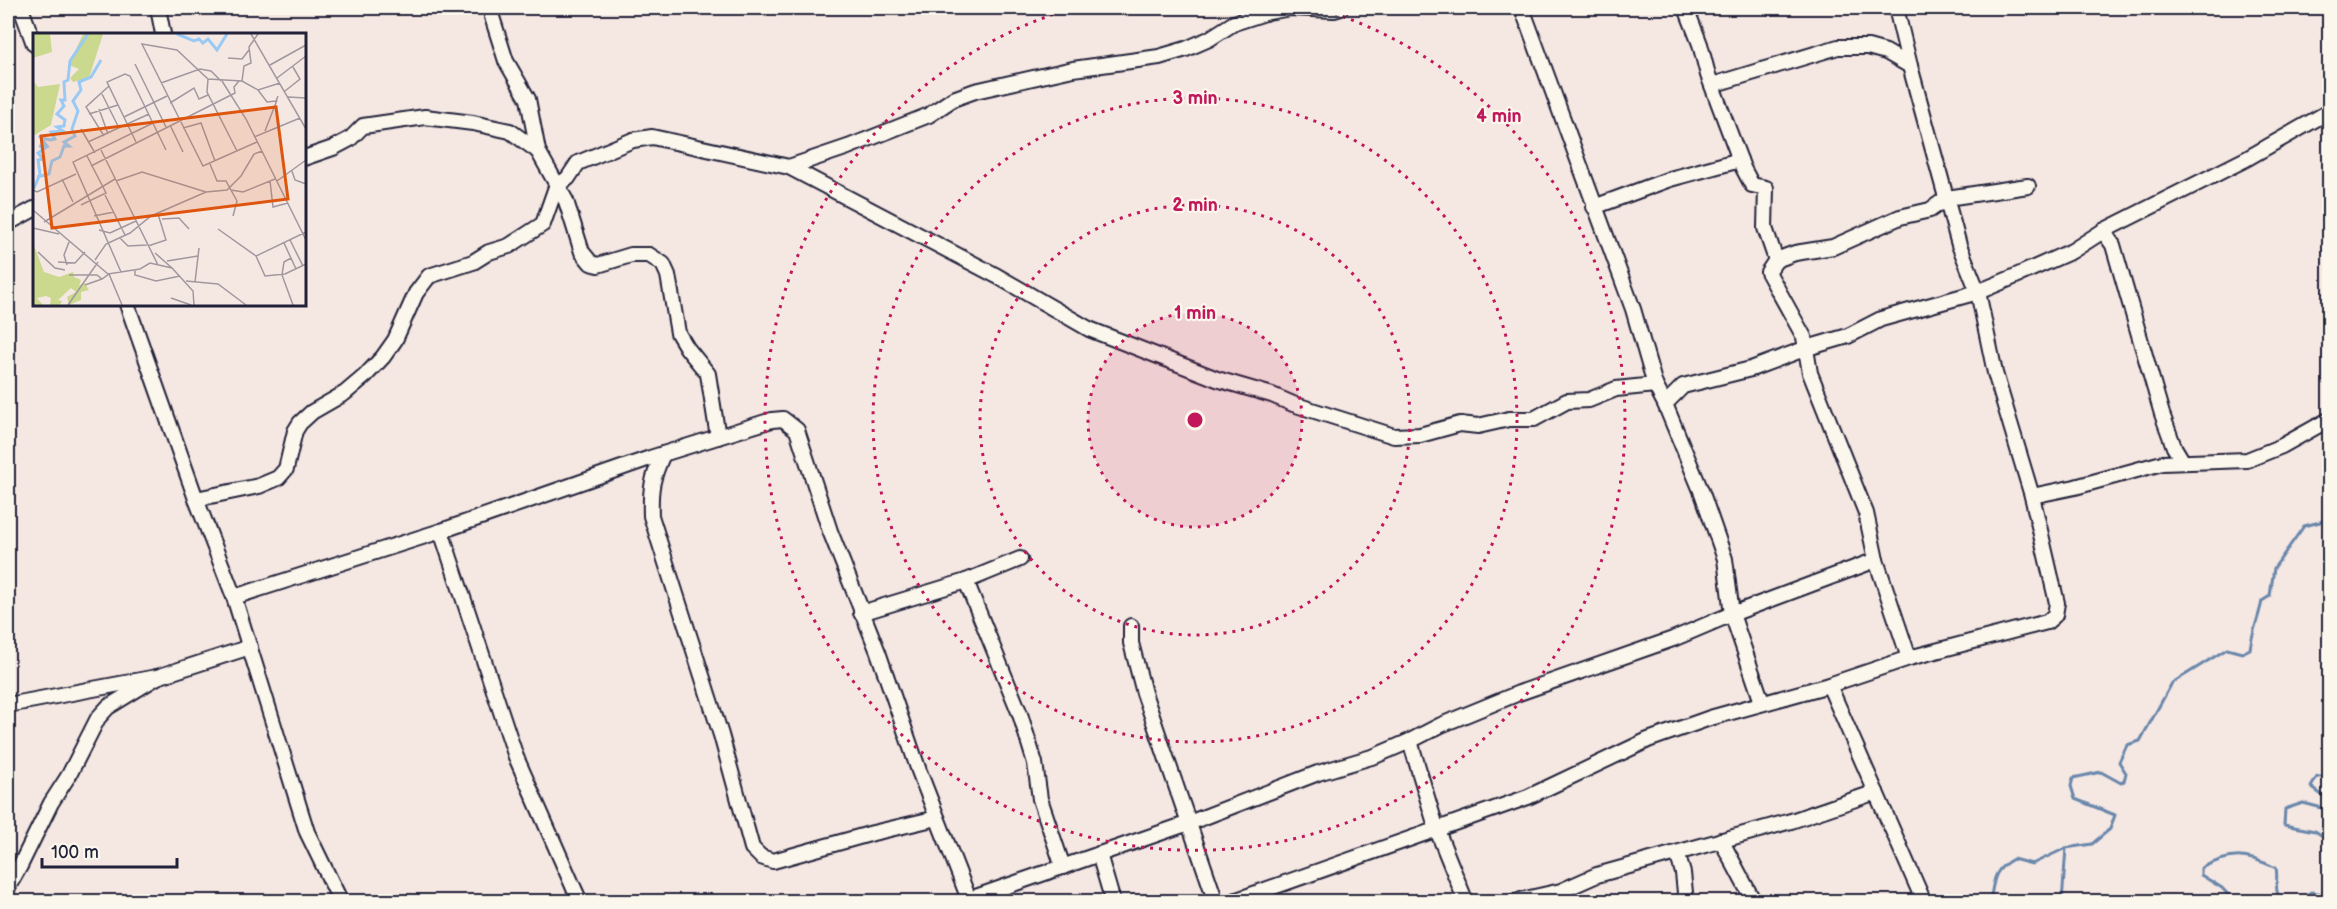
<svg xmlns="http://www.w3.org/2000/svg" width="2337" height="909" font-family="'Balsamiq Sans',sans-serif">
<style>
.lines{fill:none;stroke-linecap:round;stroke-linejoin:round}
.stream{stroke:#6987ab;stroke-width:3}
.minor-casing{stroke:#22223b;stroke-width:18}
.minor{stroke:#fbf7ec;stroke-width:14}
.ring{fill:none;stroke:#c2185b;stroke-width:3;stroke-dasharray:3 6}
.inset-river{fill:none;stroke:#99caf5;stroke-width:3}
.inset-road{fill:none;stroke:#a1989f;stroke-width:1.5}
.view{fill:#de560e;fill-opacity:0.15;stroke:#de560e;stroke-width:3}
.inset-edge{fill:none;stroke:#22223b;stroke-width:3}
.centre{fill:#c2185b;stroke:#fbf7ec;stroke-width:3}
.ring-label{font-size:18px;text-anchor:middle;font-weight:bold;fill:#c2185b;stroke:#fbf7ec;stroke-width:4.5;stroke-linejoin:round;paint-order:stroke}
</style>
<rect width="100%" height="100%" fill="#f5e7e2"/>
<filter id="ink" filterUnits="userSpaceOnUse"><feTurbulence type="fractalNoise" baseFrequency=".0167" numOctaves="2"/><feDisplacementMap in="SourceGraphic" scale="12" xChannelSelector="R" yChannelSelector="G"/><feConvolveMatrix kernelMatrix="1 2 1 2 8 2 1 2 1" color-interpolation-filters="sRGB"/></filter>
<g filter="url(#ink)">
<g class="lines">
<g class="stream">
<path d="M2330 777H2317L2311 787 2330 801"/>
<path d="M2330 810 2303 803 2285 809 2284 825 2315 831 2330 841"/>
<path d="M1990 902C1994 880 1993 870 2013 859L2032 864 2066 848 2092 844 2110 829 2115 815 2075 799 2071 786 2073 778 2101 772 2121 783 2124 781 2126 773 2119 762 2127 745 2140 741 2172 683 2227 649 2242 653 2250 649C2252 632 2259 617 2262 601L2270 596 2274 568 2304 526 2320 522 2330 516"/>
<path d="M2062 902 2066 848"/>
<path d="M2235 902 2222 888 2201 875V868C2231 853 2245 853 2276 868 2279 883 2271 893 2286 902"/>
<path d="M2291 902 2298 901 2311 892 2330 895"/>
</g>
<g class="minor-casing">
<g id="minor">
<path d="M21 8 34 44"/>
<path d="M158 8 163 34"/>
<path d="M492 8V17L506 61 528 99 538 151 566 201 582 252 591 263 598 265 631 255H649L663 264 668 275 678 333 687 348 708 374 718 437"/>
<path d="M1522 8 1633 309 1655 385 1665 404 1702 493 1725 559 1732 614 1762 702"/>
<path d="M1686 8 1700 44 1708 75 1743 168 1752 185 1766 188 1765 228 1776 260"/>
<path d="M1712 85 1838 47H1868L1886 52 1910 66"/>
<path d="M304 158 333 148 350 139 363 126 425 117 473 123 510 131 538 151"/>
<path d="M789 167 997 276 1089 329 1217 379 1272 395 1293 404 1394 436 1420 435 1460 424 1478 426 1509 419H1534L1567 401 1589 400 1616 389 1655 385"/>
<path d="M1594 207 1670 179 1740 160"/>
<path d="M8 223 34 209"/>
<path d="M2103 231 2113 245 2162 414 2174 447 2183 462"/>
<path d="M127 304 196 499 234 597 307 832 341 902"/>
<path d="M1665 404 1683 386 1751 369 1807 348 1848 336 1881 319 1978 292 2009 279 2072 251 2103 231 2246 159 2330 111"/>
<path d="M663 454C652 478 650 489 651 516L721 735 752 848 761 857 773 861 873 833 937 818"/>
<path d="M2032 496 2075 487 2162 463 2247 460 2282 446 2330 419"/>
<path d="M196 499 259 486 278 478 286 469 295 431 300 423 312 412 345 393 365 376 383 357 395 340 416 293 429 276 473 262 489 252 509 246 543 224 556 187 568 178 578 163 633 140 652 137 789 167 848 147 929 115 953 99 975 91 1073 69 1159 57 1186 49 1209 39 1234 23 1268 12 1291 8 1334 10 1341 8"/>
<path d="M441 531 516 757 580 902"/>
<path d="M966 581 1020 714 1035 763 1040 799 1063 867"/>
<path d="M234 597 441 531 650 458 772 420 783 419 797 430 830 531 878 652 919 771 970 902"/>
<path d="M861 613 966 581 1020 559"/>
<path d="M1131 626V643L1144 693 1216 902"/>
<path d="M1909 658 1876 560 1866 513 1810 373 1804 337 1768 272 1776 260 1795 253 1833 247 1900 217 1930 210 1947 198 2028 186"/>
<path d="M1829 685 1924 902"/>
<path d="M8 705 157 677 250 647"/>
<path d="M1410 741 1437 830 1466 902"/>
<path d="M1721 840 1754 902"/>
<path d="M1677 853 1683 873 1686 902"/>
<path d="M1099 854 1113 902"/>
<path d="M8 887 20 866 51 803 69 775 98 718 108 707 157 677"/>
<path d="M961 902 1189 823 1318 773 1375 756 1410 741 1441 725 1519 693 1673 639 1732 614 1876 560"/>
<path d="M1231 902 1528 797 1648 740 1710 718 1829 685 1909 658 2047 622 2055 615 2057 603 2032 496 1995 373 1978 292 1959 245 1910 66 1896 8"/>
<path d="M1512 902 1561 891 1597 875 1791 821 1876 792"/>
</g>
</g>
<use href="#minor" class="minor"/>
</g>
</g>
<circle cx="1195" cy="420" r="107" fill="#c2185b" fill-opacity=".12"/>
<g class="ring">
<circle cx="1195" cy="420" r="107"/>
<circle cx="1195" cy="420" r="215"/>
<circle cx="1195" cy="420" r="322"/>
<path d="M1317 8A430 430 0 1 1 1073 8"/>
</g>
<g transform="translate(33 33)">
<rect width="273" height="273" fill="#f5e7e2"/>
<path d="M0 1H17L19 19 0 25ZM50 1H70L56 45 40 49 37 45 46 36 38 33V27ZM0 48 5 54 27 51 18 92 0 103ZM0 210 11 239 26 244 40 239 41 244 48 247 46 253 51 249 56 257 48 259V267L36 272 34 264 43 259 38 255 25 267 29 268 27 272H17L18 265 13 263 4 265 10 272H0Z" fill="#cad98d"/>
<path class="inset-river" d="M144 1 161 8 166 6 170 10 175 6 184 17 194 1M4 144 16 141 19 128 27 124 31 113H36L31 109 42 103 39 96 45 78 40 68 48 57 46 49 58 44 68 27M1 155 7 141 5 127 10 126 5 120 12 115 6 113H14L8 105 18 107 22 106 18 99 30 98 24 94 31 93 32 87 24 81 31 73 28 67H32L31 49 35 47 37 28 55 1"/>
<path class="inset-road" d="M218 1 273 96M195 25 209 26 216 17M102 31 133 94M237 32 273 12M244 45 273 23M175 46 174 59 204 118M189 48 213 86 273 207M209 48 211 33 218 30 216 14 225 1M128 50 167 36 178 38 188 48M225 57 234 69 243 68 245 63M252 58 267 46 260 34M69 61 86 95M255 64 273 65M137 70 161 55 166 66 175 62M66 76 75 101M56 81 85 72M91 84 134 63M137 92 150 119M150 95 168 90 182 128M48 96 62 120M232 98 244 67M71 103 53 74 76 53M221 104 267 85M55 109 116 81M103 109 74 49 92 41 97 43 133 117M224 109 170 133 109 11 144 17 175 46 209 48 225 57 247 50M68 117 125 232M177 131 184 148H193L204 168 200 183M58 133 202 60 201 54 206 48M259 138 262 147 273 151M29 146 40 169M83 148 109 139 173 159M237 148 240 174 255 170M244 148 273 127M0 157 4 159 43 141M198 157 210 159 242 146M72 162 92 202M48 172 73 160 54 123M0 177 75 241 107 236 117 230 139 235 160 258 161 272M61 183 81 179M129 186 146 185 156 196M11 189 82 146M0 195 26 201M185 196 223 223M66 197 77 200 103 188M273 199 223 223 232 243 252 241 273 231M87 205 95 213 114 212M257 207 270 233M251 210 263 236M115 213 133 207 125 181M5 219 22 235 32 237M122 220 139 235M258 225 251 229 249 242 260 272M62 227 73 211 97 200 118 183 173 159 194 157 208 143 221 121 229 118M134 228 165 223M25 229 42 230 52 219M34 232 31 222 36 209M102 237V242L123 248 147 243M88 239 40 129 120 90M36 242H64L69 246 76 241 89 272M153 248 185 251 213 272M162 249 166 215M52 252 69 246M138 265 158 272M35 272 65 229"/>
<path class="view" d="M243 74 255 166 19 195 8 103Z"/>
<rect width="273" height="273" class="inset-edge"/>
</g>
<circle cx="1195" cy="420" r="9" class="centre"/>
<g class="ring-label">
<text x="1195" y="104">3 min</text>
<text x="1499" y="122">4 min</text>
<text x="1195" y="211">2 min</text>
<text x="1195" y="319">1 min</text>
</g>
<rect width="2337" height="909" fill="none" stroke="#fbf7ec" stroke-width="30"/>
<rect x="15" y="15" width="2307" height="879" fill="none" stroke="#22223b" stroke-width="2" filter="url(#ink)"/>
<path d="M42 858v9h135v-9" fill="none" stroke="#22223b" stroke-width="3"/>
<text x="51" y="858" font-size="18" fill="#22223b" stroke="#fbf7ec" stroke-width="4.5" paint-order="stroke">100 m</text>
</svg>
